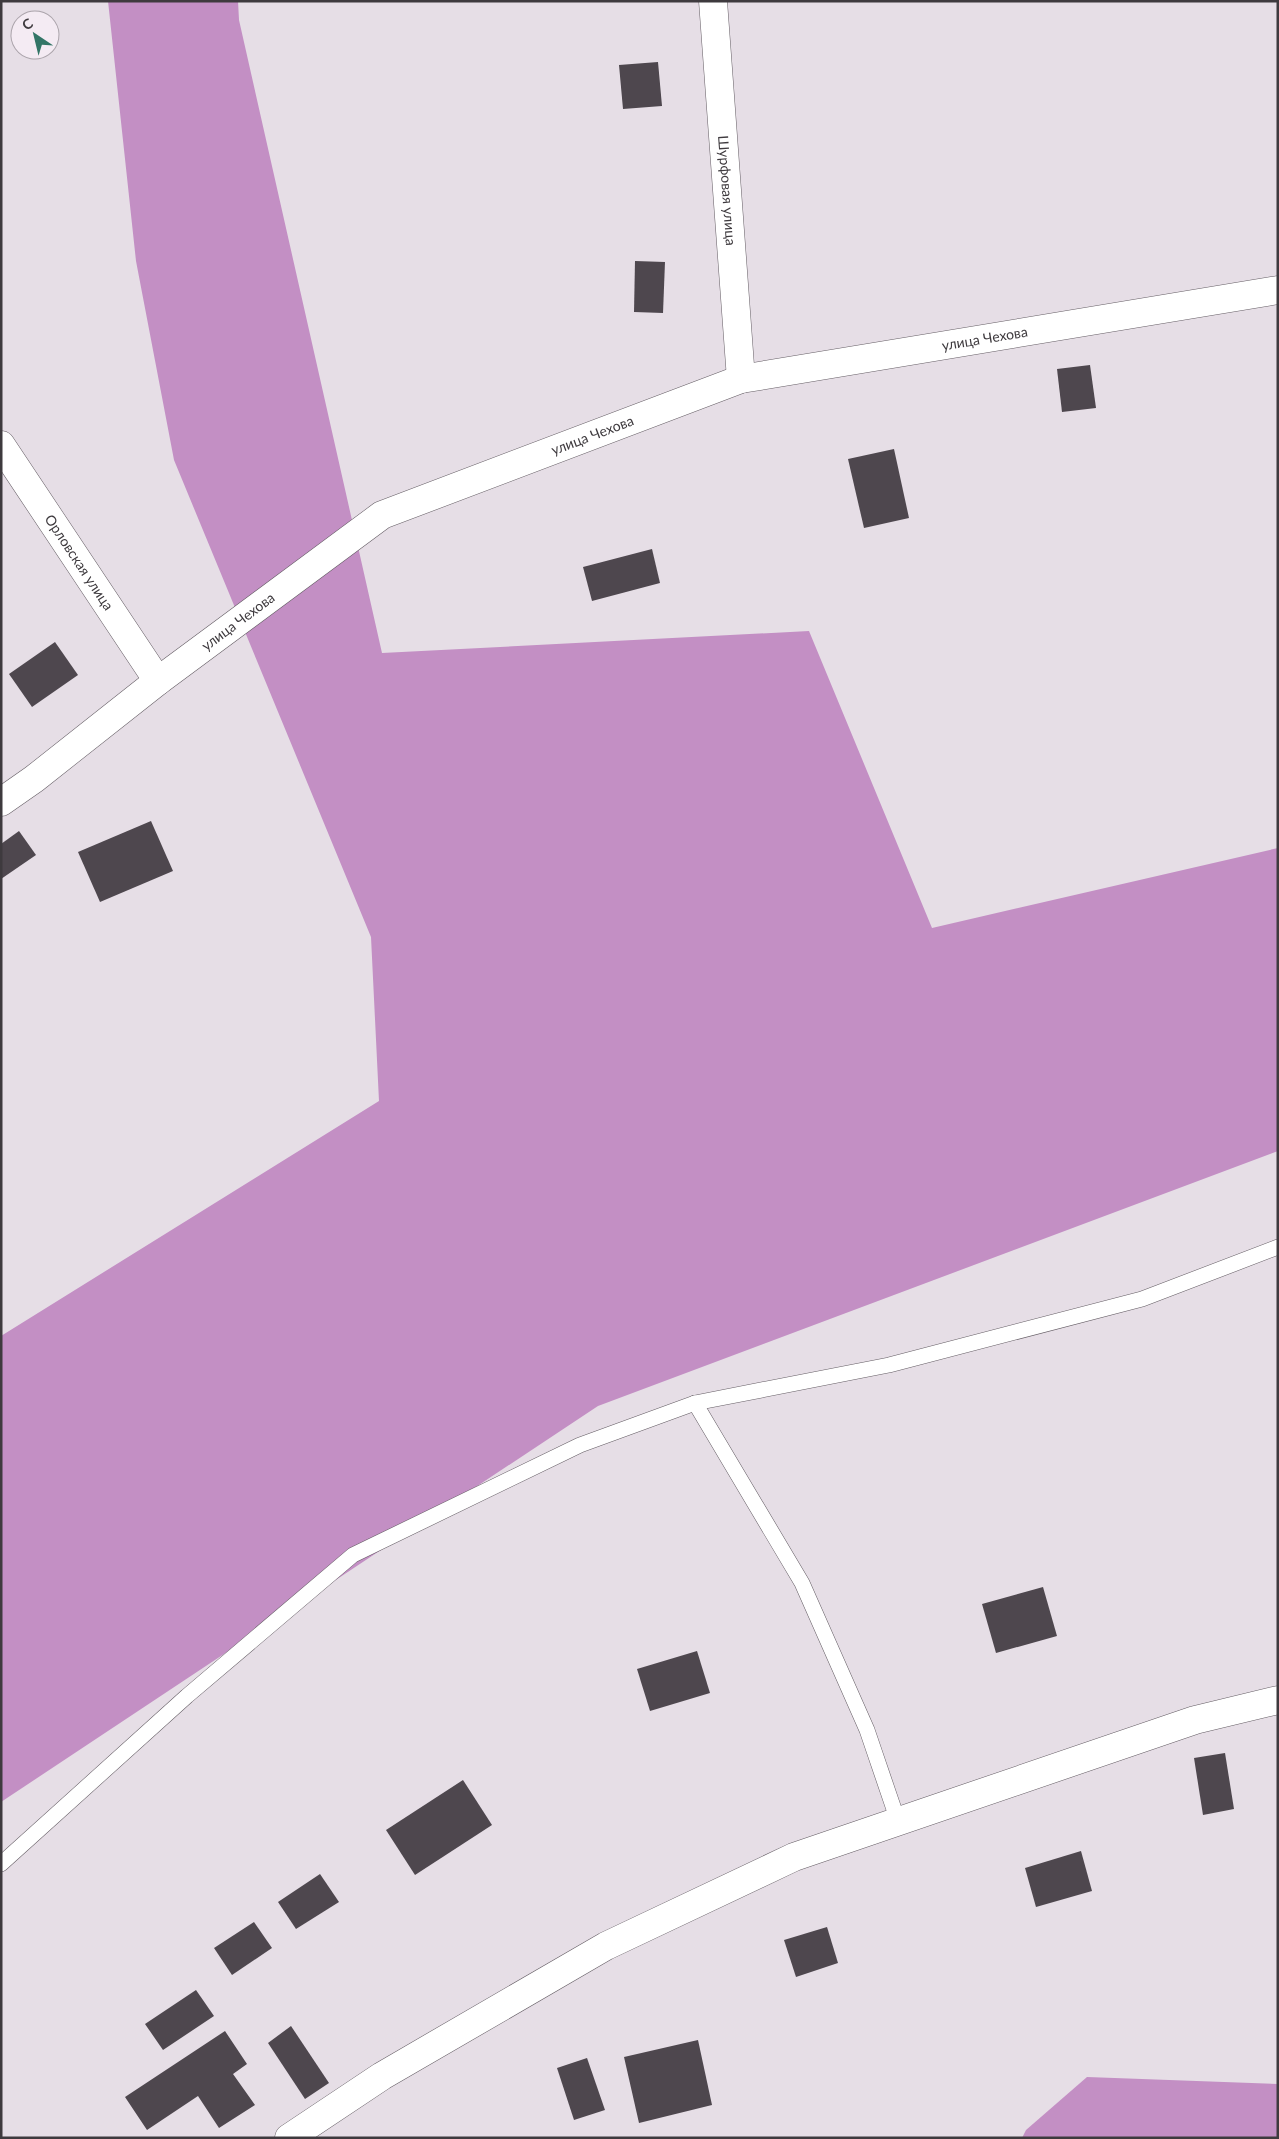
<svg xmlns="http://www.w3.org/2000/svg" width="1279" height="2139" font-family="Lato,sans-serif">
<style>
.forest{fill:#c38fc4}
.building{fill:#4e474e}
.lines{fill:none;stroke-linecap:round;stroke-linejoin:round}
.lane-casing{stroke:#645d64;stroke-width:16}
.street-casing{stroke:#645d64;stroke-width:29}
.lane{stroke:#fff;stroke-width:15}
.street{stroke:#fff;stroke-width:28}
.labels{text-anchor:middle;stroke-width:5;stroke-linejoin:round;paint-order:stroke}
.street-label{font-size:14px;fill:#3e3a3e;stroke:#f4ebf3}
</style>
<rect width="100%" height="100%" fill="#e6dee6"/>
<g class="forest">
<path d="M108 1H238L239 20 382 653 809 631 932 928 1278 848V1151L598 1406 1 1802V1336L379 1101 371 937 174 460 136 261Z"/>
<path d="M1087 2077 1278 2084V2138H1022L1026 2130Z"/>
</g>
<g class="building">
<path d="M658 62 662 106 623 109 619 65Z"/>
<path d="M635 261 665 262 663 313 634 312Z"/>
<path d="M1090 365 1096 408 1062 412 1057 369Z"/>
<path d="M894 449 909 518 864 528 848 459Z"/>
<path d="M652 549 660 583 592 601 583 567Z"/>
<path d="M55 642 78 675 32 707 9 674Z"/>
<path d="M151 821 173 871 100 902 78 852Z"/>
<path d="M19 831 36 855 1 879V844Z"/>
<path d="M1043 1587 1057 1636 996 1653 982 1604Z"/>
<path d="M697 1651 710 1693 650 1711 637 1669Z"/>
<path d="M1225 1753 1234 1809 1203 1815 1194 1758Z"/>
<path d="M463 1780 492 1825 415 1875 386 1830Z"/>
<path d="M1081 1851 1092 1891 1036 1907 1025 1868Z"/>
<path d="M320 1874 339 1902 296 1929 278 1902Z"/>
<path d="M254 1922 272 1948 232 1975 214 1948Z"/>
<path d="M827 1927 838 1963 796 1977 784 1940Z"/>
<path d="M196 1990 214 2016 163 2050 145 2024Z"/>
<path d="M291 2026 329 2083 305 2099 268 2043Z"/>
<path d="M225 2031 247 2064 233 2074 255 2105 219 2128 198 2096 147 2130 125 2097Z"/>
<path d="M698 2040 712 2105 639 2123 624 2057Z"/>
<path d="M587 2058 605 2110 574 2120 557 2068Z"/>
</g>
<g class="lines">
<g class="lane-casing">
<g id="lane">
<path d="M695 1403 802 1583 867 1730 898 1821"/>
<path d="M1 1864 187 1696 353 1555 580 1445 695 1403 889 1365 1142 1299 1278 1247"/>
</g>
</g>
<g class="street-casing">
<g id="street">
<path id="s1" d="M713 1 741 379"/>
<path id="s2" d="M1 445 158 681"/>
<path id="s3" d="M1 802 34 779 158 681 382 515 741 379 1278 290"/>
<path d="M289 2138 382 2076 606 1946 794 1857 1195 1720 1278 1700"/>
</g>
</g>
<use href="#lane" class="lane"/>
<use href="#street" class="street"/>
</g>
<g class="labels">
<g class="street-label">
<text dy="5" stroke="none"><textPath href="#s1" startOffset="190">Шурфовая улица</textPath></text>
<text dy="5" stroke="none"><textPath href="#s3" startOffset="1108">улица Чехова</textPath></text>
<text dy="5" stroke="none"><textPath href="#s3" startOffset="702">улица Чехова</textPath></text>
<text dy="5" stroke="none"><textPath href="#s2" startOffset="141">Орловская улица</textPath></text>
<text dy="5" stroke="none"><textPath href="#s3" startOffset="298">улица Чехова</textPath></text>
</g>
</g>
<rect width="1279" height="2139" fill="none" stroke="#3e3a3e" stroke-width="5"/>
<g transform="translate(35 35) rotate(325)"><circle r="24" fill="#f4ebf3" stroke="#aba4ab"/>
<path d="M0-4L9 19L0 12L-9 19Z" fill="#327566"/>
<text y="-8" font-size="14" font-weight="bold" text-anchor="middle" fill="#3e3a3e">С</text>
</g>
</svg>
